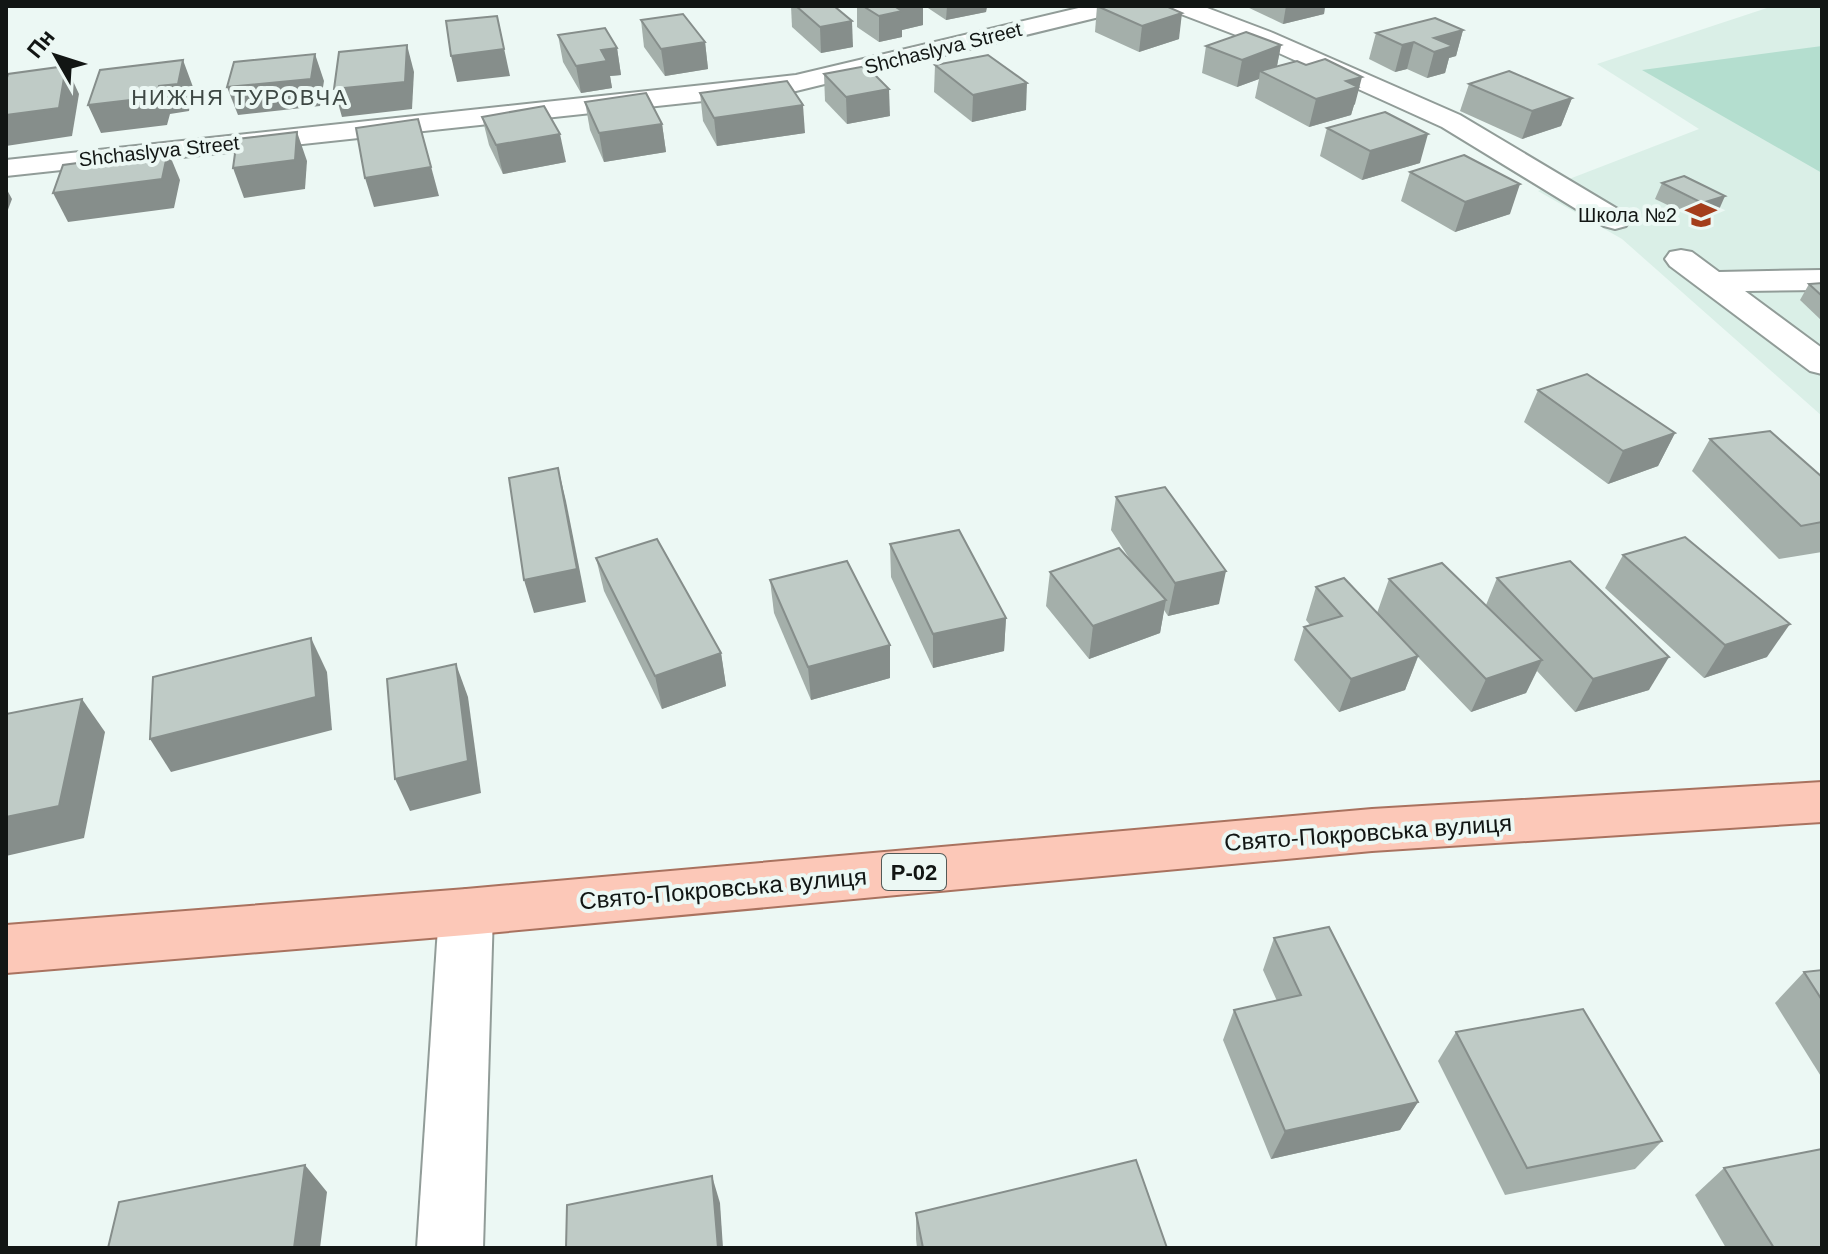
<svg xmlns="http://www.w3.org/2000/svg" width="1828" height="1254" font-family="Helvetica,sans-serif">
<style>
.built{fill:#daefe7}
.green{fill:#b4decf}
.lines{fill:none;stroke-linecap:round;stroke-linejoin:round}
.minor-casing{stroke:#919c98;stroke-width:4}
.major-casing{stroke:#a9725f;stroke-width:4}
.minor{fill:#fff;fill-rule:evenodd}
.major{fill:#fcc8b8;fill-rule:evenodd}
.wall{fill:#a4afaa}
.shaded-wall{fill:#868e8b}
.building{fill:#bfcbc6;stroke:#868e8b;stroke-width:2}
.labels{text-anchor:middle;stroke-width:8;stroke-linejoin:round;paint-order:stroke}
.far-street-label{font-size:20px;fill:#121614;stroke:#ecf8f4}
.far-poi-label{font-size:20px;fill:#121614;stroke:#ecf8f4;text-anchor:end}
.far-neighbourhood-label{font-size:22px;letter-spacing:2px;fill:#3e4844;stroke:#ecf8f4}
.shield{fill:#ecf8f4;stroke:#535a57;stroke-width:2}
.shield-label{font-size:22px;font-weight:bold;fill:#121614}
.street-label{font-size:24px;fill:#121614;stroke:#ecf8f4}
</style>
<rect width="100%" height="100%" fill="#ecf8f4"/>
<path class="built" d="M1773 6H1822V416L1622 239 1538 191 1699 129 1597 64Z"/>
<path class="green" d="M1822 45V173L1642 70 1822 46Z"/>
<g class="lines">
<g class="minor-casing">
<g id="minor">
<path d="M1087 6H1127L1124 11 796 91 6 176V160L796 75Z"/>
<path d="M1170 6H1202L1273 33 1460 115 1626 214 1630 220 1626 226 1615 229 1604 226 1442 127 1257 43 1173 11Z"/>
<path d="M1681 250 1692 252 1719 272 1822 270V290L1745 291 1822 348V374L1810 371 1670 266 1665 259 1670 252Z"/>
<path d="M466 889 485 896 493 912 483 1248H417L439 912 447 896Z"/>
</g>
</g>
<g class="major-casing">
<path id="major" d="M1822 782V822L1372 851 466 935 6 973V925L466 889 1372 809Z"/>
</g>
<use href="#minor" class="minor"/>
<use href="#major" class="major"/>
</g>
<g class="wall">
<path d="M791 6H834L853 47 821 53 792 27Z"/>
<path d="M857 6H923V25L902 30V37L879 42 857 27Z"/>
<path d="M925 6H987L986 12 946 20Z"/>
<path d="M1097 6 1179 39 1139 52 1095 32Z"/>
<path d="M1245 6H1325L1324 14 1283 24Z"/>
<path d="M641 20 705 42 708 69 665 76 644 47Z"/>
<path d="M1463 30 1456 56 1449 58 1445 73 1427 78 1407 69 1395 72 1369 59 1376 33Z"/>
<path d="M558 35 617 48 621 75 610 76 612 88 581 93 563 62Z"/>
<path d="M1281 45 1277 66 1355 104 1354 105 1351 115 1309 127 1255 98 1259 79 1237 87 1202 73 1206 46Z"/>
<path d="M935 65 1026 110 972 122 934 92Z"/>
<path d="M824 74 890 116 847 124 825 101Z"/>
<path d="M1469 84 1572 98 1561 126 1522 139 1460 111Z"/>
<path d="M700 93 805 133 717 146 703 121Z"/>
<path d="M585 102 662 124 666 152 604 162 590 130Z"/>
<path d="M482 117 566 162 503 174 489 145Z"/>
<path d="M1327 128 1420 163 1362 180 1320 156Z"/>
<path d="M1410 172 1510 214 1455 232 1401 201Z"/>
<path d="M1662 183 1718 212 1695 218 1655 199Z"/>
<path d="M1822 283V321L1800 300 1809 284Z"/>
<path d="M1538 390 1675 433 1658 466 1608 484 1524 422Z"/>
<path d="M1710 439 1822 477V552L1779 559 1692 471Z"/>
<path d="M1116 497 1219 604 1168 616 1164 610 1160 633 1089 659 1046 606 1050 572 1133 564 1111 530Z"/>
<path d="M890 544 1006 618 1004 651 933 668 891 577Z"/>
<path d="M1623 555 1767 657 1704 678 1605 588Z"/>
<path d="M596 558 721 653 726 686 662 709 604 591Z"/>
<path d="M1497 578 1649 690 1575 712 1537 671 1526 693 1471 712 1418 657 1405 690 1339 712 1294 660 1304 627 1310 625 1306 620 1316 587 1377 613 1389 579 1486 605Z"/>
<path d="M770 580 890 678 811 700 774 613Z"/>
<path d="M1274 938 1418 1102 1400 1130 1271 1159 1223 1040 1234 1010 1277 1001 1263 970Z"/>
<path d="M1822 970V1078L1775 1003 1804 972Z"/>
<path d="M1456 1032 1662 1141 1635 1169 1505 1195 1438 1061Z"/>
<path d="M1724 1168 1822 1248H1726L1695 1195Z"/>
<path d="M916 1213 1167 1248H917L916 1239Z"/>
</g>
<g class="shaded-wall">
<path d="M894 6H923V25L902 30V37L879 42V16Z"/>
<path d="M947 6H987L986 12 946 20Z"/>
<path d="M1286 6H1325L1324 14 1283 24Z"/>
<path d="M1182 13 1179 39 1139 52 1142 26Z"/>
<path d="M497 16 510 76 457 82 451 56Z"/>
<path d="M852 21 853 47 821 53 820 27Z"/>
<path d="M1463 30 1456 56 1449 58 1445 73 1427 78 1434 52V38Z"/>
<path d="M705 42 708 69 665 76 661 49Z"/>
<path d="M1414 42 1407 69 1395 72 1402 45Z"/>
<path d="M407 45 414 72 412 109 342 117 334 89Z"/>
<path d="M1281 45 1276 71H1260L1259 79 1237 87 1242 60Z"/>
<path d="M617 48 621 75 610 76 612 88 581 93 576 66 601 50Z"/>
<path d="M315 54 324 81 320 106 238 115 227 87Z"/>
<path d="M183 60 193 87 189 111 170 114 167 125 101 133 88 105 159 86Z"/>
<path d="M66 66 79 94 72 136 6 146V115Z"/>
<path d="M1362 77 1355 104 1354 105 1351 115 1309 127 1316 99 1346 81Z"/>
<path d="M1027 83 1026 110 972 122 973 95Z"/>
<path d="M889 89 890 116 847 124 846 97Z"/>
<path d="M1572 98 1561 126 1522 139 1532 111Z"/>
<path d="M803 105 805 133 717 146 714 118Z"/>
<path d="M662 124 666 152 604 162 599 133Z"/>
<path d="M297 132 307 161 305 189 244 198 233 168Z"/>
<path d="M560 134 566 162 503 174 496 145Z"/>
<path d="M1428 134 1420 163 1362 180 1370 151Z"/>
<path d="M426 148 439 196 374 207 365 178Z"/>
<path d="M168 151 180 180 174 208 68 222 53 193Z"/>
<path d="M1520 184 1510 214 1455 232 1465 202Z"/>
<path d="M6 188 12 199 6 215Z"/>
<path d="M1725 196 1718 212 1695 218 1702 203Z"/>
<path d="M1675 433 1658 466 1608 484 1623 451Z"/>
<path d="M558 468 566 501 586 602 534 613 524 580Z"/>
<path d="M1226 571 1219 604 1168 616 1175 583Z"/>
<path d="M1166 600 1160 633 1089 659 1093 626Z"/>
<path d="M1006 618 1004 651 933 668V634Z"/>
<path d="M1790 624 1767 657 1704 678 1725 645Z"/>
<path d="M311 638 327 672 332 730 171 772 150 739Z"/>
<path d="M890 645V678L811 700 808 667Z"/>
<path d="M721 653 726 686 662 709 655 676Z"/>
<path d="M1418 656 1405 690 1339 712 1351 679Z"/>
<path d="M1669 657 1649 690 1575 712 1593 679Z"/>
<path d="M1542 660 1526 693 1471 712 1486 679Z"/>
<path d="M456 664 468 697 481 793 410 811 395 779Z"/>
<path d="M82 699 105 732 84 838 6 856V817Z"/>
<path d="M1418 1102 1400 1130 1271 1159 1285 1131Z"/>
<path d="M305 1165 327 1192 320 1248H294Z"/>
<path d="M712 1176 720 1203 723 1248H718Z"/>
</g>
<g class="building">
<path d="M796 6H834L852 21 820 27Z"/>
<path d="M863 6H894L902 11 879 16Z"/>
<path d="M1097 6H1166L1182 13 1142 26Z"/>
<path d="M683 14 705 42 661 49 641 20Z"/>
<path d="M497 16 504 49 451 56 446 21Z"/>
<path d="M1435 18 1463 30 1434 38 1453 46 1434 52 1414 42 1402 45 1376 33Z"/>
<path d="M605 28 617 48 601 50 607 61 576 66 558 35Z"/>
<path d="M1246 32 1281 45 1242 60 1206 46Z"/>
<path d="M407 45 405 82 334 89 339 52Z"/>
<path d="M315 54 311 79 227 87 234 62Z"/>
<path d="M988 55 1027 83 973 95 935 65Z"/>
<path d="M1325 59 1362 77 1346 81 1358 87 1316 99 1260 71 1297 61 1306 65Z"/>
<path d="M183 60 178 84 159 86 156 97 88 105 100 70Z"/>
<path d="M66 66 59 108 6 115V81L8 74Z"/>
<path d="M866 66 889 89 846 97 824 74Z"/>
<path d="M1509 71 1572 98 1532 111 1469 84Z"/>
<path d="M787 81 803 105 714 118 700 93Z"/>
<path d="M646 93 662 124 599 133 585 102Z"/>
<path d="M544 106 560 134 496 145 482 117Z"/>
<path d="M1385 112 1428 134 1370 151 1327 128Z"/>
<path d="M418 119 431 167 365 178 356 128Z"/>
<path d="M297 132 295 160 233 168 237 139Z"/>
<path d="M168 151 162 179 53 193 63 165Z"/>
<path d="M1464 155 1520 184 1465 202 1410 172Z"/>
<path d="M1684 176 1725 196 1702 203 1662 183Z"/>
<path d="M1822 283V296L1809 284Z"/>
<path d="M1587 374 1675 433 1623 451 1538 390Z"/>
<path d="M1770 431 1822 477V522L1801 526 1710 439Z"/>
<path d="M558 468 577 569 524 580 509 478Z"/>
<path d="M1165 487 1226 571 1175 583 1116 497Z"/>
<path d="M959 530 1006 618 933 634 890 544Z"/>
<path d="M1685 537 1790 624 1725 645 1623 555Z"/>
<path d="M657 539 721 653 655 676 596 558Z"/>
<path d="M1119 548 1166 600 1093 626 1050 572Z"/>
<path d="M847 561 890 645 808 667 770 580Z"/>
<path d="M1570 561 1669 657 1593 679 1497 578Z"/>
<path d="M1442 563 1542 660 1486 679 1389 579Z"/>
<path d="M1344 578 1418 656 1351 679 1304 627 1342 616 1316 587Z"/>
<path d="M311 638 316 697 150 739 153 677Z"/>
<path d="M456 664 468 761 395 779 387 679Z"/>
<path d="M82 699 59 806 6 817V714Z"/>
<path d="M1329 927 1418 1102 1285 1131 1234 1010 1301 995 1274 938Z"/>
<path d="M1822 970V1000L1804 972Z"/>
<path d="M1583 1009 1662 1141 1527 1168 1456 1032Z"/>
<path d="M1822 1149V1248H1774L1724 1168Z"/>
<path d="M1136 1160 1167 1248H923L916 1213Z"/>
<path d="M305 1165 294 1248H108L119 1202Z"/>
<path d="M712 1176 718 1248H566L567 1205Z"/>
</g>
<defs>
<g id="school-bare" transform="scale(2.4)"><path d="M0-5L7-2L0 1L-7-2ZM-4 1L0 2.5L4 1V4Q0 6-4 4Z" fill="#a43d1b" stroke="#ecf8f4" stroke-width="2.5" paint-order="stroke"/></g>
</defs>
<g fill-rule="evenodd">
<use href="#school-bare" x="1701" y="215"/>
</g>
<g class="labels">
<g class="far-street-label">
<text transform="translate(943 48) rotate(-14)" y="7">Shchaslyva Street</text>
<text transform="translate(159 151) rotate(-6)" y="7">Shchaslyva Street</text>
</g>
<g class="far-poi-label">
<text x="1677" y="222">Школа №2</text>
</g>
<g class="far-neighbourhood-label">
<text x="240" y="105">НИЖНЯ ТУРОВЧА</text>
</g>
<rect class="shield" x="882" y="854" width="64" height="36" rx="6"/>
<g class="shield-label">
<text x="914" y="880">Р-02</text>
</g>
<g class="street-label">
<text transform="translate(1368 833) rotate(-4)" y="8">Свято-Покровська вулиця</text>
<text transform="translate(723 889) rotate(-5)" y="8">Свято-Покровська вулиця</text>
</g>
</g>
<rect width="1828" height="1254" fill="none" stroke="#121614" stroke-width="16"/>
<g transform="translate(56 56) rotate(309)" stroke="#ecf8f4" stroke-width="6" paint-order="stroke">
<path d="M0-6L14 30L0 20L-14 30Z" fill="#121614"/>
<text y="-12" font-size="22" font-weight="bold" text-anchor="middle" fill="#121614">Пн</text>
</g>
</svg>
